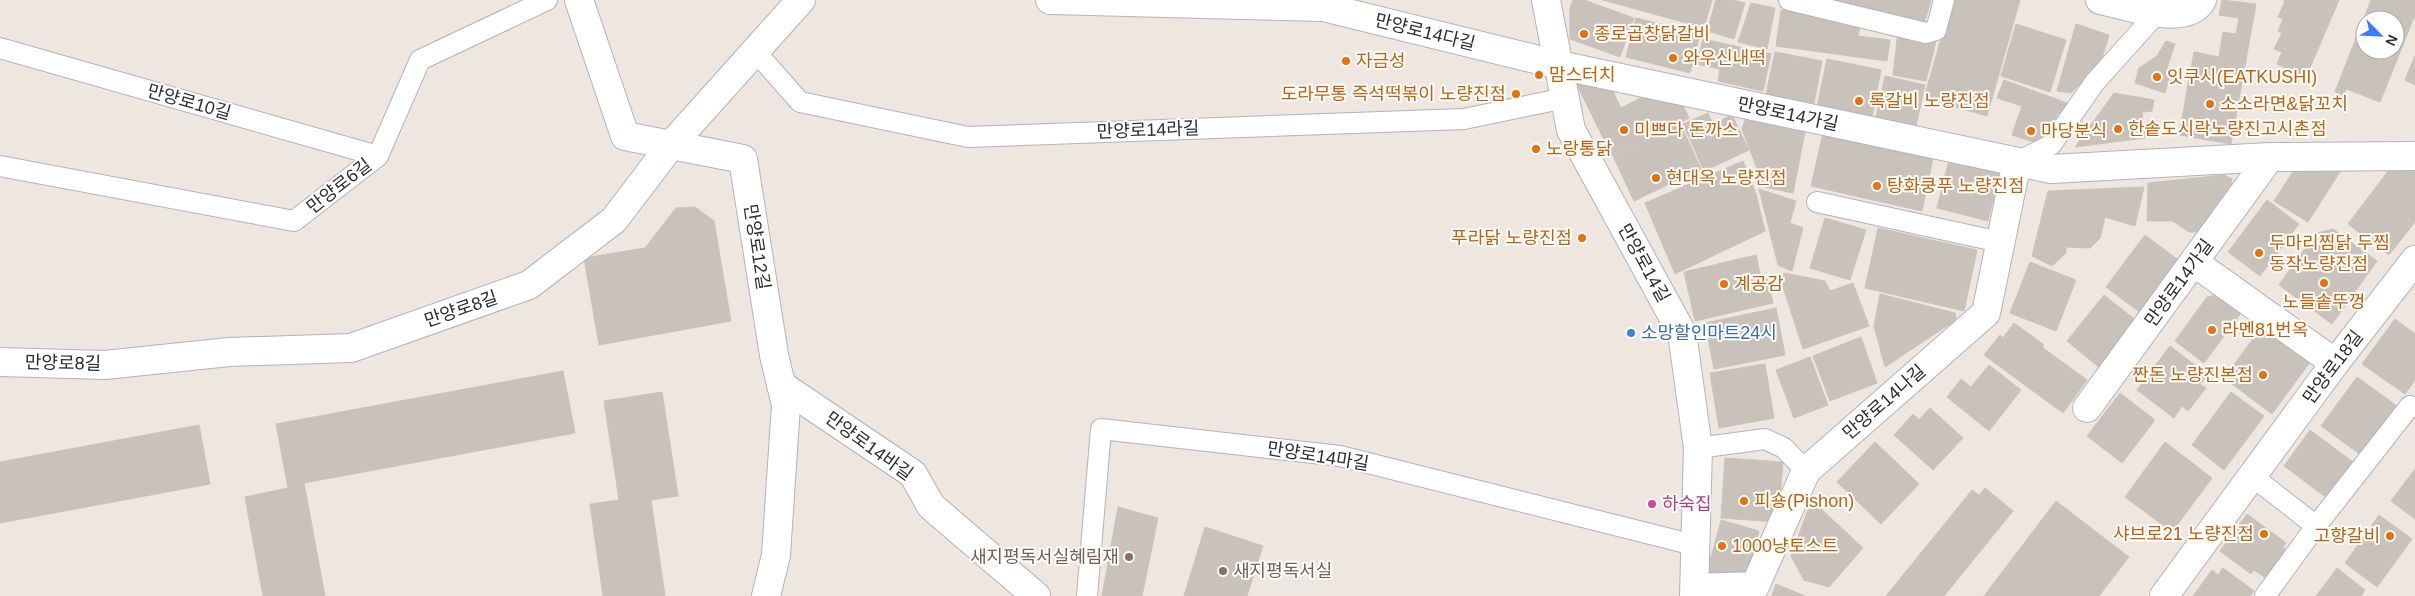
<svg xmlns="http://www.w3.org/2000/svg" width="2415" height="596" font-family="Arial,'Noto Sans KR',sans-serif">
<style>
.building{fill:#c8c2bb;stroke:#cbc2b9;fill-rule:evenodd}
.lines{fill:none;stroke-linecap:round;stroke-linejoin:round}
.lane-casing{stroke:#b0b4bd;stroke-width:22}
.street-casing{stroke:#b0b4bd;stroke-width:30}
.lane{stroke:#fff;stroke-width:20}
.street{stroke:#fff;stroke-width:28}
.food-dot{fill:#e8710a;stroke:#fff;stroke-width:2}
.shop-dot{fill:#3f7fe0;stroke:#fff;stroke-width:2}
.hotel-dot{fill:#d1479c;stroke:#fff;stroke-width:2}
.education-dot{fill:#8d6e63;stroke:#fff;stroke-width:2}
.labels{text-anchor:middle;stroke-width:4;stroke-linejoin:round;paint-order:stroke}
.street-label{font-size:18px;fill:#2d2d2d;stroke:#fff}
.food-label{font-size:18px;fill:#c56008;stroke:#fff;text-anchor:start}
.shop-label{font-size:18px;fill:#366cbe;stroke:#fff;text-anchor:start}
.hotel-label{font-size:18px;fill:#b23c85;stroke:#fff;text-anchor:start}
.education-label{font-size:18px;fill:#785e54;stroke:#fff;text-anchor:end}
</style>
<rect width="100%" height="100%" fill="#efe6e0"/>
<g class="building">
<path d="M1573 0H1584L1634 18 1620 57 1570 39V8Z"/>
<path d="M1603 0H1712L1704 28Z"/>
<path d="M1716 0H1733L1745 3 1734 39 1707 31Z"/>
<path d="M1836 0H1931L1924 25 1835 3Z"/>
<path d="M1952 0H2020L1987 116 1924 98Z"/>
<path d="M2222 0 2256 4 2231 144 2179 135 2194 52 2219 57 2223 32 2236 34 2239 18 2219 15Z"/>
<path d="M2283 0H2339L2306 77 2277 64 2282 52 2274 49 2282 33 2278 31 2283 19 2278 17 2285 1Z"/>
<path d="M2371 0H2415V15L2380 102 2346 89 2344 96 2335 92ZM2365 20H2395V50H2365Z"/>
<path d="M1751 3 1775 8 1767 49 1738 42Z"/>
<path d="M1781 10 1839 18 1838 23 1860 26 1858 36 1890 40 1887 61 1776 46Z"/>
<path d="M1636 18 1700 34 1690 73 1626 57Z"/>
<path d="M2016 24 2066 40 2050 92 2001 76Z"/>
<path d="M2076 24 2109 35 2100 65 2071 93 2057 91Z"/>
<path d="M1898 31 1937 37 1926 81 1893 75Z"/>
<path d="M1703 39 1771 54 1763 91 1718 81 1720 69 1697 64Z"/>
<path d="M2166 41 2175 44 2165 74 2170 76 2165 93 2135 83 2139 68 2157 56Z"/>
<path d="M1775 52 1822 61 1814 103 1766 94Z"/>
<path d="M2415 56V85L2405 80Z"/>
<path d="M1827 59 1881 70 1872 117 1817 107Z"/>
<path d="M1885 76 1925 85 1916 126 1876 117Z"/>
<path d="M1573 77 1608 81 1621 108 1658 89 1677 92 1689 118 1612 156Z"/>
<path d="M2004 80 2067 103 2063 115 2058 113 2052 128 2048 127 2043 140 2038 138 2036 143 2012 135 2022 106 1997 98Z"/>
<path d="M2114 93 2154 100 2152 111 2142 112 2145 138 2075 147Z"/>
<path d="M1708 113 1713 124 1732 115 1749 150 1704 171 1683 124Z"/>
<path d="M1745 119 1805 132 1793 193 1764 187 1742 129Z"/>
<path d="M1680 123 1701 169 1634 201 1613 156Z"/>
<path d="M1823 133 1933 158 1922 211 1811 186Z"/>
<path d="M1949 160 2000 172 1988 221 1937 208Z"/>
<path d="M1743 161 1756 194 1765 231 1675 274 1645 203Z"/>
<path d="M2395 162H2415V222L2389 255 2348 224Z"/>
<path d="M2345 164 2308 222 2274 201 2296 167Z"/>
<path d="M2224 175 2232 179 2231 201 2201 232H2189L2173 221H2147L2148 183Z"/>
<path d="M2144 187 2135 226 2105 217 2100 238 2090 248 2066 247V253L2052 266 2032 256 2048 191Z"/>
<path d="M1759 189 1796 201 1790 223 1803 228 1792 271 1778 265Z"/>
<path d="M2267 200 2299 224 2260 276 2228 252Z"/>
<path d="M695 207 714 221 731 321 599 345 584 258 645 248 676 208Z"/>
<path d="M1825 218 1866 230 1850 280 1810 268Z"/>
<path d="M1878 228 1977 250 1964 311 1865 288Z"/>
<path d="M2333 229 2377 261 2332 324 2279 285 2316 233Z"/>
<path d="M2145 235 2181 262 2142 314 2106 287Z"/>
<path d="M1756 255 1761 278 1767 277 1773 303 1695 321 1684 272Z"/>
<path d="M2030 262 2076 280 2056 331 2010 313Z"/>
<path d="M1784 273 1825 281 1830 291 1853 283 1869 326 1803 349 1781 281Z"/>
<path d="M1880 294 1955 313 1956 320 1885 367 1874 326Z"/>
<path d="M2104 295 2138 322 2101 369 2067 341Z"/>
<path d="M2217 295 2241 313 2204 363 2175 341 2207 297Z"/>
<path d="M1776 308 1785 355 1714 369 1705 323Z"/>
<path d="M2395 319 2415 334V380L2405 394 2362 364Z"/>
<path d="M2014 323 2043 344V348L2087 380 2063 413 1984 355 2000 335 2003 338Z"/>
<path d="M2265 323 2313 358 2272 414 2224 378Z"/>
<path d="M1861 337 1877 383 1830 401 1813 356Z"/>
<path d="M2170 346 2208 375 2200 384 2206 388 2188 411 2182 406 2174 418 2137 390Z"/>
<path d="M1810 357 1828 405 1794 418 1776 370Z"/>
<path d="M1765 364 1774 418 1719 428 1710 373Z"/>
<path d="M1989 365 2021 390 1989 431 1947 397 1961 379 1971 387Z"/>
<path d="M563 371 575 433 304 483 325 596H263L245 497 288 488 276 424Z"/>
<path d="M2357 377 2397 406 2361 455 2321 426Z"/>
<path d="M662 392 678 496 651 500 665 596H603L590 504 619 500 604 401Z"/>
<path d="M2231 392 2264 416 2224 470 2192 445Z"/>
<path d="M2120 393 2155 420 2122 463 2087 436Z"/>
<path d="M1930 408 1963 438 1933 470 1894 435 1913 414 1919 420Z"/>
<path d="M199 425 210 484 0 523V462Z"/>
<path d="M2310 430 2353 462 2327 498 2284 466Z"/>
<path d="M1875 442 1919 484 1881 524 1837 482Z"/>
<path d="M2165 442 2212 478 2172 532 2125 497Z"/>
<path d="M1725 458 1783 462 1778 522 1721 518Z"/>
<path d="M2415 469V519L2391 501Z"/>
<path d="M1985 488 2013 511 1944 596H1886L1972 490 1979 495Z"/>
<path d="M2056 501 2129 557 2099 596H1984Z"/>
<path d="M1118 507 1158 518 1142 596H1102Z"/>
<path d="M1819 507 1863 548 1829 587 1804 580 1791 556 1808 510Z"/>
<path d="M2247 514 2286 543 2283 547 2289 552 2269 580 2254 570 2251 574 2220 551Z"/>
<path d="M2379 515 2412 539 2377 587 2345 563Z"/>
<path d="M1721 520 1759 531 1748 571 1729 582 1706 576Z"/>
<path d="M1205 527 1263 546 1247 596H1184Z"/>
<path d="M2223 568 2254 591 2250 596H2193L2212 570 2218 575Z"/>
<path d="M2337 568 2365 590 2361 596H2316Z"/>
<path d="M1776 584 1805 596H1772Z"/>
</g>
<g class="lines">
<g class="lane-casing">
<g id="lane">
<path d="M1789 0 1926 33 1936 30 1944 0"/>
<path d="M0 48 378 156"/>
<path d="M755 51 800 102 968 137 1464 119 1565 98"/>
<path d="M2017 162 2051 145 2095 82 2158 12"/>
<path d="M0 166 294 221 378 156 420 60 547 0"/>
<path d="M1817 202 2000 242"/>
<path d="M1698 448 1765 439 1784 448 1806 471"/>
<path d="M2252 476 2316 526 2265 596"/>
<path d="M2316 526 2410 406"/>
<path d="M1087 596 1101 429 1340 456 1694 545"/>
</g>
</g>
<g class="street-casing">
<g id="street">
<path d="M579 0 625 136 743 159 774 355 786 405 776 555 766 596"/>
<path d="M1050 0 1323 7 1559 65 2051 169 2270 157 2415 156"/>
<path d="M1546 0 1571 130 1682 333 1698 448 1694 596"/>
<path d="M2100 0C2126 5 2186 28 2202 0"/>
<path d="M2195 263 2335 363"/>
<path d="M0 362 105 365 229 352 351 348 529 285 614 220 671 145 801 0"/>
<path d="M781 385 913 474 931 506 1036 596"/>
<path d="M2087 408 2270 157"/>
<path d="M1695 588 1755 586 1806 471 1986 313 2017 162"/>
<path d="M2164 596 2335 363 2415 260"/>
</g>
</g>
<use href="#lane" class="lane"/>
<use href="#street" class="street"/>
</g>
<g class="food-dot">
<circle cx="1584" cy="34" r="5"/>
<circle cx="1673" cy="58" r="5"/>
<circle cx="1346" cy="61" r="5"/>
<circle cx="1539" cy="75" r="5"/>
<circle cx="2157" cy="77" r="5"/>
<circle cx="1516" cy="94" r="5"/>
<circle cx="1859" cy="101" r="5"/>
<circle cx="2210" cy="104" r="5"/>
<circle cx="2118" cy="129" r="5"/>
<circle cx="1624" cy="130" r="5"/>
<circle cx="2031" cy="131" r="5"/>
<circle cx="1536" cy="149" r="5"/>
<circle cx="1656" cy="178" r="5"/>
<circle cx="1877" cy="186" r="5"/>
<circle cx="1582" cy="238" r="5"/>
<circle cx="2259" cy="253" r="5"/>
<circle cx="2324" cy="283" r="5"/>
<circle cx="1724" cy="284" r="5"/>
<circle cx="2212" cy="330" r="5"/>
<circle cx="2263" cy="375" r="5"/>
<circle cx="1744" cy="501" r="5"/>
<circle cx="2264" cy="534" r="5"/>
<circle cx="2390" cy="536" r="5"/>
<circle cx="1722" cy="546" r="5"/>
</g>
<circle class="shop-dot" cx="1631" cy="333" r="5"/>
<circle class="hotel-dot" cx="1652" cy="504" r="5"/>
<g class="education-dot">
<circle cx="1129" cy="557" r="5"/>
<circle cx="1223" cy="571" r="5"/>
</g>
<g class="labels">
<g class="street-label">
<text transform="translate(1425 32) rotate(14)" y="6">만양로14다길</text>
<text transform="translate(189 102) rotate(16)" y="6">만양로10길</text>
<text transform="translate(1788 114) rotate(12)" y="6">만양로14가길</text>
<text transform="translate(1148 130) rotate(-2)" y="6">만양로14라길</text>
<text transform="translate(339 186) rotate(-38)" y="6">만양로6길</text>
<text transform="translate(757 247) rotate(81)" y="6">만양로12길</text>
<text transform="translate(1644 263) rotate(61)" y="6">만양로14길</text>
<text transform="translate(2179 283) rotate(-54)" y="6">만양로14가길</text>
<text transform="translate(461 309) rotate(-19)" y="6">만양로8길</text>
<text transform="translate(63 363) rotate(1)" y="6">만양로8길</text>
<text transform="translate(2333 367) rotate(-53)" y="6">만양로18길</text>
<text transform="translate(1884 402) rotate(-41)" y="6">만양로14나길</text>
<text transform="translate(869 446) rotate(36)" y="6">만양로14바길</text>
<text transform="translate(1318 456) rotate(9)" y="6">만양로14마길</text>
</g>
<g class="food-label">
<text x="1594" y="40">종로곱창닭갈비</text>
<text x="1683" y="64">와우신내떡</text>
<text x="1356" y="67">자금성</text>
<text x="1549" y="81">맘스터치</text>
<text x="2167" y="83">잇쿠시(EATKUSHI)</text>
<text x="1506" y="100" text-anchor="end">도라무통 즉석떡볶이 노량진점</text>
<text x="1869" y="107">록갈비 노량진점</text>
<text x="2220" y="110">소소라면&amp;닭꼬치</text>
<text x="2128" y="135">한솥도시락노량진고시촌점</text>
<text x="1634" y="136">미쁘다 돈까스</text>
<text x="2041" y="137">마당분식</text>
<text x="1546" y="155">노랑통닭</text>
<text x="1666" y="184">현대옥 노량진점</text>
<text x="1887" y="192">탕화쿵푸 노량진점</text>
<text x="1572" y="244" text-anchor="end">푸라닭 노량진점</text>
<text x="2269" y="249">두마리찜닭 두찜<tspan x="2269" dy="21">동작노량진점</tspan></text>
<text x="1734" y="290">계공감</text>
<text x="2324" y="308" text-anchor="middle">노들솥뚜껑</text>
<text x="2222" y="336">라멘81번옥</text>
<text x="2253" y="381" text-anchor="end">짠돈 노량진본점</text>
<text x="1754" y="507">피숑(Pishon)</text>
<text x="2254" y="540" text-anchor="end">샤브로21 노량진점</text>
<text x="2380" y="542" text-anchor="end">고향갈비</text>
<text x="1732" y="552">1000냥토스트</text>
</g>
<g class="shop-label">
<text x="1641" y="339">소망할인마트24시</text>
</g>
<g class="hotel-label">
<text x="1662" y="510">하숙집</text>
</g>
<g class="education-label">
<text x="1119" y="563">새지평독서실혜림재</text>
<text x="1233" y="577" text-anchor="start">새지평독서실</text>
</g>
</g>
<g transform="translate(2380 35) rotate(114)"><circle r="24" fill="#ffffff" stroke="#ababab"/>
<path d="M0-4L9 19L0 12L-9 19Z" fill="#3d7aff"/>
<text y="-8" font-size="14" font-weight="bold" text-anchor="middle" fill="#2d2d2d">N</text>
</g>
</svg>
